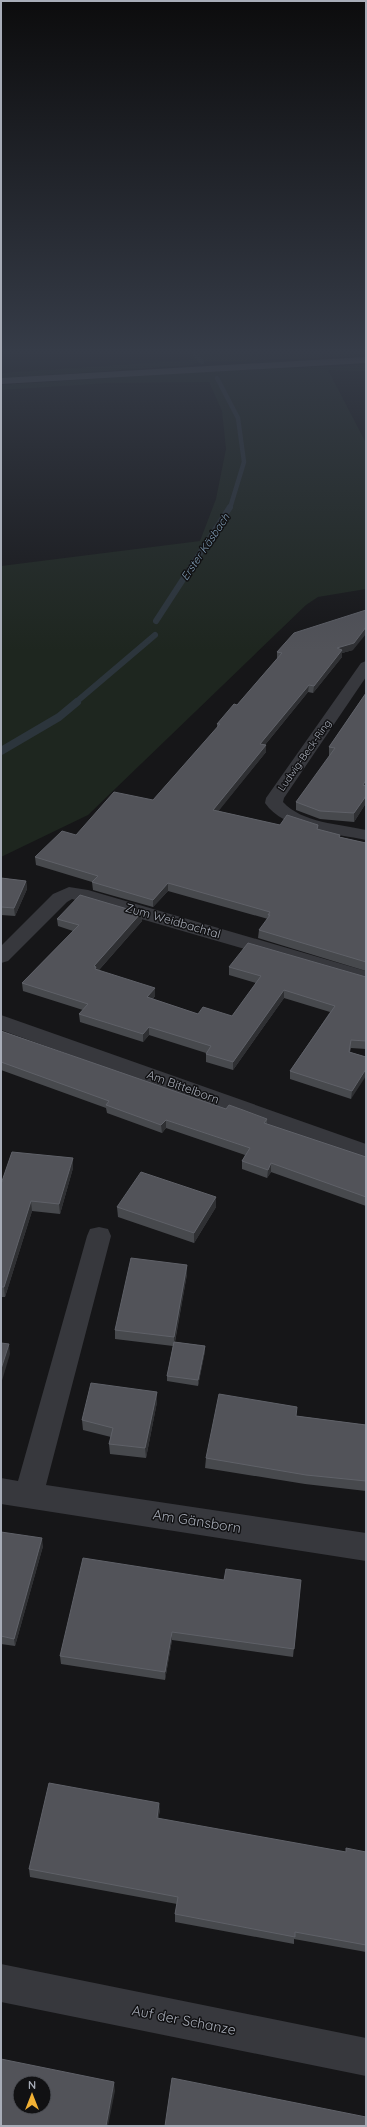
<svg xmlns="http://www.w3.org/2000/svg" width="367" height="2127" font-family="Quicksand,sans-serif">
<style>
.green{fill:#1e261f}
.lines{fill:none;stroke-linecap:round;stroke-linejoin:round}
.stream-far2{stroke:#2c353c;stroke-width:4.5}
.stream-far1{stroke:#2c353c;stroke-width:6}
.stream{stroke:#2c353c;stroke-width:8}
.minor{fill:#37383d;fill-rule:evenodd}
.major{fill:#53555c;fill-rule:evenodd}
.wall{fill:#47494d}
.shaded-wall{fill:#2f3033}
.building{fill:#525359;stroke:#5f6168;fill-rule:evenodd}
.labels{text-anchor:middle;stroke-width:3;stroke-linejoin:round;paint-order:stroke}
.far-street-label{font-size:10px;fill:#a8adb8;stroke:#111113}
.far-water-label{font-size:11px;font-style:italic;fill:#7f9bb3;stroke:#111113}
.street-label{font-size:12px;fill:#a8adb8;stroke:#111113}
.near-street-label{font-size:14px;fill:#a8adb8;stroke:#111113}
</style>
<rect width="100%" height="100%" fill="#161618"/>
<g class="green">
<path d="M187 353H366V356L207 362 194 363 193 365 1 378V373L192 360Z"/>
<path d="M366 365V371L328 370 366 443V589L318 597 306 605 88 815 1 857V566L200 541 216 499 226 449 222 411 209 382 110 383 1 390V385L218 371Z"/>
</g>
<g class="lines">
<g class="stream-far2">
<path d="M194 353 202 362"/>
<path d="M217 378 238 418 244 462 230 508"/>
</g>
<g class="stream-far1">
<path d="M156 621 230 507"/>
<path d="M75 703 155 635"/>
</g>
<path class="stream" d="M1 751 59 717 77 702"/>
<g class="minor">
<path d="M366 661V677L284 798 283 802C302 823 340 824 366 830V840C335 833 284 831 265 803L266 798 361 663Z"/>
<path d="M69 887 88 890 366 971V984L72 899 67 902 8 961 1 963V946L53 894Z"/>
<path d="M1 1015 366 1144V1161L1 1030Z"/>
<path d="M99 1227 108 1229 111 1236 46 1485 366 1533V1561L1 1504V1478L18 1481 87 1236 90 1229Z"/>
<path d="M1 1964 366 2038V2076L1 2002Z"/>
</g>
<path class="major" d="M366 357V363L1 384V378Z"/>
</g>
<g class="wall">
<path d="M353 650 342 653V657L313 693 308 692 265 745 266 752 218 811 280 825 317 829 340 835V837L366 843V971L258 938 259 930 268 919 168 891 153 907 93 890 92 882 36 865 35 857 76 835 153 800 217 728V724L237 705 277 659V652Z"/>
<path d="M366 693V803L354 822 320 819 296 810V802L330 756 329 755V747Z"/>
<path d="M1 878 26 881 27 889 15 916 1 915Z"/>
<path d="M141 913 142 921 99 970 155 996 153 999 198 1014 232 1016 256 983 229 975V967L366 977V1049L351 1048 350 1052 366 1057 351 1099 290 1079V1071L330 1012 284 998 233 1070 206 1062V1053L149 1035 143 1042 80 1022 79 1014 83 1010 23 991 22 983 73 931 58 926 57 919Z"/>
<path d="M1 1031 226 1109 267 1119V1124L366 1157V1206L271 1172 267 1178 242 1169V1161L245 1155 166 1128 162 1133 107 1113 106 1108 1 1070Z"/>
<path d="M73 1168 60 1214 32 1211 5 1297H1V1184Z"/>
<path d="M216 1197V1207L194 1243 118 1217 117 1207Z"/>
<path d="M187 1274 175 1342 205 1346V1351L198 1386 167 1381V1376L173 1346 115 1339V1330Z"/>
<path d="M157 1402 146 1458 110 1454 109 1444 111 1437 83 1430 82 1420Z"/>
<path d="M297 1416 366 1425V1491L305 1484 205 1468 206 1458Z"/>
<path d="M1 1532 43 1546 15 1646 1 1644Z"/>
<path d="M224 1580 300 1588 293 1657 172 1640 165 1680 61 1664 60 1656Z"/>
<path d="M160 1810 158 1819 345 1852H366V1952L294 1939V1944L175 1922V1914L177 1904 30 1877 29 1869Z"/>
</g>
<g class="shaded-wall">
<path d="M366 627V634L353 650 342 653V657L313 693 314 686 337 648Z"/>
<path d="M309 685 308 692 260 751V744Z"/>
<path d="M266 745V752L213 818V810Z"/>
<path d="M366 780V787L363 785Z"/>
<path d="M366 796V803L354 822V813Z"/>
<path d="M26 881 27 889 15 916 14 908Z"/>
<path d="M168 883V891L153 907V900Z"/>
<path d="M141 913 142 921 97 972V975L94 966Z"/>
<path d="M155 988V996L147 1005V997Z"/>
<path d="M284 990V998L233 1070V1062Z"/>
<path d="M149 1027V1035L143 1042V1034Z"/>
<path d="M366 1069V1076L351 1099 352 1091Z"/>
<path d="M166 1120V1128L162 1133 161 1125Z"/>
<path d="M73 1158V1168L60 1214 59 1204Z"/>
<path d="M271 1163V1172L267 1178 268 1170Z"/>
<path d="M216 1197V1207L194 1243V1233Z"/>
<path d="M31 1201 32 1211 5 1297 4 1287Z"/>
<path d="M187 1265V1274L174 1346V1337Z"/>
<path d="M9 1344 10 1354 1 1384V1369Z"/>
<path d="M205 1346V1351L198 1386V1380Z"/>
<path d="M157 1392V1402L146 1458 145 1448Z"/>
<path d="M42 1538 43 1546 15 1646 14 1639Z"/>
<path d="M172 1632V1640L165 1680V1672Z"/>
<path d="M159 1803 160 1810 157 1826V1818Z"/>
<path d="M114 2082 115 2091 108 2126H106Z"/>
</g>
<g class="building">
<path d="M366 610V627L354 643 337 648 342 650 314 686 309 685 260 744 266 745 213 810 280 825 287 815 318 825 317 829 340 835 339 837 366 843V962L259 930 270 915H268L270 912 168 883 153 900 92 882 98 876 35 857 62 831 76 835 114 792 153 800 220 724H217L234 704 237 705 282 653 277 652 294 633Z"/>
<path d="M366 693V780L363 785 366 786V796L354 813 320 811 296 802 335 748 329 747Z"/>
<path d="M1 878 26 881 14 908 1 907Z"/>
<path d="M80 895 141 913 94 966 96 967 95 969 155 988 147 997 198 1014 203 1007 232 1016 261 976 229 967 248 943 366 977V1041L351 1040 349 1052 366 1057V1069L352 1091 290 1071 335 1006 284 990 233 1062 206 1054 211 1046 149 1027 143 1034 79 1014 88 1004 22 983 79 925 57 919Z"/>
<path d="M1 1031 226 1109 229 1105 243 1110 267 1119 264 1123 366 1157V1197L271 1163 268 1170 242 1161 250 1148 166 1120 161 1125 106 1105 109 1101 1 1062Z"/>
<path d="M12 1152 73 1158 59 1204 31 1201 4 1287H1V1184Z"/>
<path d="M141 1172 216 1197 194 1233 117 1207Z"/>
<path d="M131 1258 187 1265 174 1337 115 1330Z"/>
<path d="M174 1342 205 1346 198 1380 167 1376Z"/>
<path d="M1 1343 9 1344 1 1369Z"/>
<path d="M91 1383 157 1392 145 1448 109 1444 113 1428 82 1420Z"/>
<path d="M219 1394 297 1407 296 1416 366 1425V1481L306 1475 206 1458Z"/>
<path d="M1 1532 42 1538 14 1639 1 1636Z"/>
<path d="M83 1558 224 1580 226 1569 301 1580 294 1649 172 1632 165 1672 60 1656Z"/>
<path d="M49 1783 159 1803 157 1818 346 1852V1848L366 1852V1945L295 1932V1937L175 1914 178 1897 29 1869Z"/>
<path d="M1 2059 114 2082 106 2126H1ZM20 2083H44V2107H20Z"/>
<path d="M172 2078 366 2117V2126H165Z"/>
</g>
<linearGradient id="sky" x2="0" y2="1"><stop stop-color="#0c0c0d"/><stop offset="0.54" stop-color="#363c48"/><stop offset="1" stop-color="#363c48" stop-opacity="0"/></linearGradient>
<rect width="367" height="651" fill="url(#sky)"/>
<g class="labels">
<g class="far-street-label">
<text transform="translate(304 755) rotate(-55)" y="4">Ludwig-Beck-Ring</text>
</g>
<g class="far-water-label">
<text transform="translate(205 547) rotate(-56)" y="4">Erster Käsbach</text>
</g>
<g class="street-label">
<text transform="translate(173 921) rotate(16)" y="4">Zum Weidbachtal</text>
<text transform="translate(183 1087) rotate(20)" y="4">Am Bittelborn</text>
</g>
<g class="near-street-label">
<text transform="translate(197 1521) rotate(9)" y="5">Am Gänsborn</text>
<text transform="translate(184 2020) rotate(11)" y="5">Auf der Schanze</text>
</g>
</g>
<rect width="367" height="2127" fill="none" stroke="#a8adb8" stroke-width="4"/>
<g transform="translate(32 2095)"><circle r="19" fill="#111113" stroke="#4d4f55"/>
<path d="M0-3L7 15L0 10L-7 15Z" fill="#f2b134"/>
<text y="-6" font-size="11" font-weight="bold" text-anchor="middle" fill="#a8adb8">N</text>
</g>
</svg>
